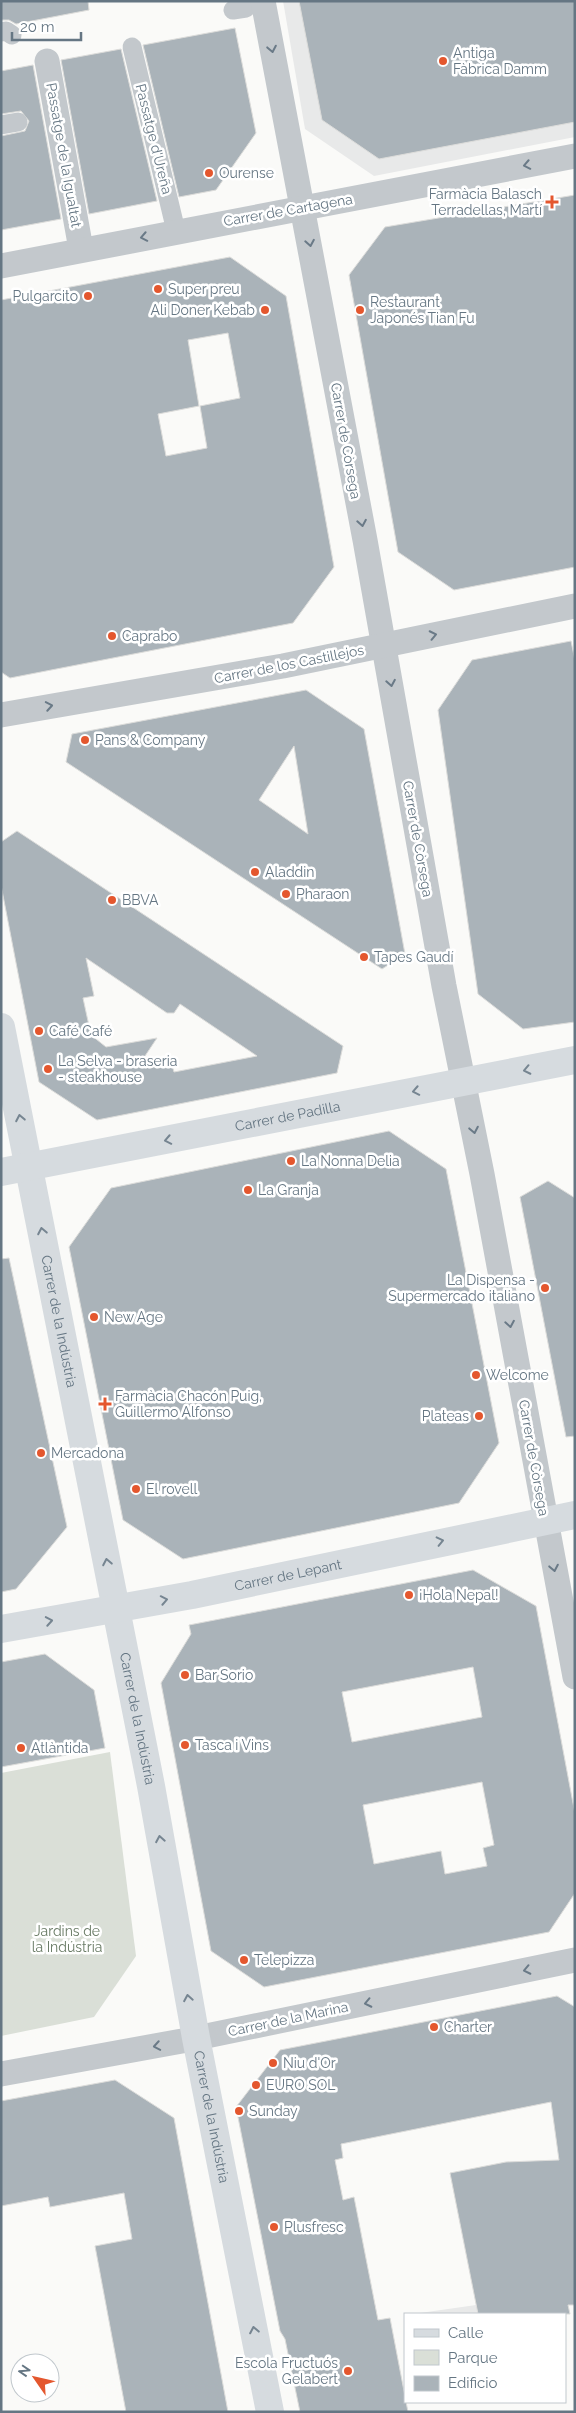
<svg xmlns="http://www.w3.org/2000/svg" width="576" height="2413" viewBox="0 0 576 2413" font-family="Raleway,sans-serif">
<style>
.built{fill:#e8e9e9}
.green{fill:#dadfd7}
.building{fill:#aab3b9;stroke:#dcdcda;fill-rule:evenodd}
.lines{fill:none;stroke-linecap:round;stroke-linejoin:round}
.pedestrian{stroke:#c3c8cc;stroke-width:19}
.minor{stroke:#c3c8cc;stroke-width:25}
.secondary{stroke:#d6dbdf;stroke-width:28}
.oneway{stroke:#6a7a87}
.oneway2{stroke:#768591}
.poi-dot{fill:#e4572e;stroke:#fff;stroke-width:2}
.labels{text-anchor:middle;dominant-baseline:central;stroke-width:5;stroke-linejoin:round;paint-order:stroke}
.poi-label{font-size:14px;fill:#657683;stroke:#fff;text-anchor:start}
.street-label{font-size:14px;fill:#657683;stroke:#fff}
.park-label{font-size:14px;fill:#687a64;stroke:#fff}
</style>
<rect width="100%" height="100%" fill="#fafaf8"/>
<g class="built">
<polygon points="283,1 575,1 575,137 374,176 305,129"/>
<polygon points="476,2305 478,2314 413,2314"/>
</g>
<polygon class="green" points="110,1752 136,1956 94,2017 1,2036 1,1773"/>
<g class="building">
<polygon points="1,1 88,1 89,10 16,24 9,20 1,20"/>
<polygon points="299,1 575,1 575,122 379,159 322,120"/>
<polygon points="235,28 256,133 216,190 179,197 143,45"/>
<polygon points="121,49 157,201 89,214 61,60"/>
<polygon points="33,65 61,219 1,230 1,136 25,131 29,121 21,111 1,114 1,71"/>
<polygon points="575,195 575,567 454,590 398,552 349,275 385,227"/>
<path d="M 230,257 L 286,296 L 334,567 L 293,623 L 10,678 L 1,672 L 1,300 ZM 228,333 L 240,398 L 200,406 L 207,448 L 166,456 L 158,414 L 199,406 L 188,340 Z"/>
<polygon points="571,641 575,661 575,1022 523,1029 478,994 438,710 472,660"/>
<path d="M 306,690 L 364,729 L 405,954 L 382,969 L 66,762 L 72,734 ZM 294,746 L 308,834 L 259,800 Z"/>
<path d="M 17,831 L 343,1046 L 337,1073 L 97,1120 L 39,1082 L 1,885 L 1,842 ZM 86,958 L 167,1013 L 174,1013 L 180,1004 L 257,1056 L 174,1072 L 170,1056 L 141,1062 L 157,1038 L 106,1047 L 91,1035 L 83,998 L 94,996 Z"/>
<polygon points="389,1131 446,1169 499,1443 459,1503 183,1559 123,1520 69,1247 111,1188"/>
<polygon points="548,1181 575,1198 575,1436 566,1437 520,1197"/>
<polygon points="9,1258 67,1527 16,1589 1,1592 1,1259"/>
<path d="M 473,1570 L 536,1606 L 575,1814 L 575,1893 L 549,1932 L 264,1987 L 211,1951 L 161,1683 L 191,1634 L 189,1625 ZM 473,1667 L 482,1717 L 352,1742 L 342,1692 ZM 482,1782 L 494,1845 L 483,1848 L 487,1866 L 445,1874 L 441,1851 L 374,1864 L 363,1805 Z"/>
<polygon points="45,1654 94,1690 105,1748 1,1767 1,1662"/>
<polygon points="557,1996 575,2007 575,2305 568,2305 570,2314 478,2314 450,2173 506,2162 559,2160 551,2102 341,2144 343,2158 335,2160 343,2200 354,2197 378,2320 390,2318 408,2412 300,2412 285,2339 280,2331 236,2107 280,2050"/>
<polygon points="115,2080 174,2118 228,2412 126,2412 95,2246 132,2239 124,2193 50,2207 48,2197 1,2206 1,2101"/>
</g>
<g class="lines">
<g class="pedestrian">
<polyline points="233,10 246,8"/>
<polyline points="1,32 6,31 12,35"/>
<polyline points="132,47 176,231"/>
<polyline points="1,125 18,122"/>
</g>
<g class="minor">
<polyline points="263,1 365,540 444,986 482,1174 575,1677"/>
<polyline points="47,61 81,249"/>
<polyline points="1,266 575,156"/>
<polyline points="1,715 283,666 575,606"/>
<polyline points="1,2074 182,2041 575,1960"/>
</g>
<g class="secondary">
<path id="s1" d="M 1,1027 L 151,1786 L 196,2038 L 270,2412"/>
<path id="s2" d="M 1,1172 L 575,1060"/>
<path id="s3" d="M 1,1629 L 192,1595 L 575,1515"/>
</g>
</g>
<defs><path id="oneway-chevron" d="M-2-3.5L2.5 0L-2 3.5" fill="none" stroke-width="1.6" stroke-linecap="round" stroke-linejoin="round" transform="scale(1.25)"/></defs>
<g class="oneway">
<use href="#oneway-chevron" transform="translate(272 49) rotate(79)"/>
<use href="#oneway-chevron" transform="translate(527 165) rotate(169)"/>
<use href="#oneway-chevron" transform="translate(144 237) rotate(169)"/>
<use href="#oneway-chevron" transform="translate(310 243) rotate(80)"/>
<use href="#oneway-chevron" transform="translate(362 523) rotate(80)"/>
<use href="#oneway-chevron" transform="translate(433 635) rotate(-12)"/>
<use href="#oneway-chevron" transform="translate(391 683) rotate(80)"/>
<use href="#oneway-chevron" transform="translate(49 706) rotate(-10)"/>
<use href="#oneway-chevron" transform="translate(474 1130) rotate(79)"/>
<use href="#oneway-chevron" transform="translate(510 1324) rotate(80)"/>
<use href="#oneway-chevron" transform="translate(554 1568) rotate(79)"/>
<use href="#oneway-chevron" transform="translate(527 1970) rotate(168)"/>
<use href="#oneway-chevron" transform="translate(368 2003) rotate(168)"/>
<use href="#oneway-chevron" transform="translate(157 2046) rotate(170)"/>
</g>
<g class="oneway2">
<use href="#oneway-chevron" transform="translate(527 1070) rotate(168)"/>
<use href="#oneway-chevron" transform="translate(416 1091) rotate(169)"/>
<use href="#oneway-chevron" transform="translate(20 1118) rotate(-101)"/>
<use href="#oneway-chevron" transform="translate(168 1140) rotate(169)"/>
<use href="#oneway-chevron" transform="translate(42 1231) rotate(-101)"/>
<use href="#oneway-chevron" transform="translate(440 1541) rotate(-13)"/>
<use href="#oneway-chevron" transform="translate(107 1562) rotate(-101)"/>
<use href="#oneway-chevron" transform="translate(164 1600) rotate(-11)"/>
<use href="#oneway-chevron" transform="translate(49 1621) rotate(-10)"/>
<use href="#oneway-chevron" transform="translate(160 1839) rotate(-100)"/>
<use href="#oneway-chevron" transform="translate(188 1998) rotate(-100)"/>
<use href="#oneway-chevron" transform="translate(254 2330) rotate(-101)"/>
</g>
<g class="poi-dot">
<circle cx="443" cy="61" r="5"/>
<circle cx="209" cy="173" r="5"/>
<path d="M549.5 194.5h5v5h5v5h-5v5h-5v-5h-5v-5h5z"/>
<circle cx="158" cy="289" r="5"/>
<circle cx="88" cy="296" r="5"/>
<circle cx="265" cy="310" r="5"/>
<circle cx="360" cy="310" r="5"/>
<circle cx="112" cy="636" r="5"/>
<circle cx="85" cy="740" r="5"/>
<circle cx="255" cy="872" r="5"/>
<circle cx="286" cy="894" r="5"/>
<circle cx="112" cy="900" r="5"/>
<circle cx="364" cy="957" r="5"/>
<circle cx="39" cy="1031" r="5"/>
<circle cx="48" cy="1069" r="5"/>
<circle cx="291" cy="1161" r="5"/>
<circle cx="248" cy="1190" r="5"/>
<circle cx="545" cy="1288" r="5"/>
<circle cx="94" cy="1317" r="5"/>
<circle cx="476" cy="1375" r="5"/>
<path d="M102.5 1396.5h5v5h5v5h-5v5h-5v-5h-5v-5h5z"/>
<circle cx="479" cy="1416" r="5"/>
<circle cx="41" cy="1453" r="5"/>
<circle cx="136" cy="1489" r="5"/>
<circle cx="409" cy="1595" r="5"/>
<circle cx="185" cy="1675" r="5"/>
<circle cx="185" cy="1745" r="5"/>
<circle cx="21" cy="1748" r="5"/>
<circle cx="244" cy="1960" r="5"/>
<circle cx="434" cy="2027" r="5"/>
<circle cx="273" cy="2063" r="5"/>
<circle cx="256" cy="2085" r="5"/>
<circle cx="239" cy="2111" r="5"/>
<circle cx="274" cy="2227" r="5"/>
<circle cx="348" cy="2371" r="5"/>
</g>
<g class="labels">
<g class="poi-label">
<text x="453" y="53">Antiga<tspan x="453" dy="16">Fàbrica Damm</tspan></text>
<text x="219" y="173">Ourense</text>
<text x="542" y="194" text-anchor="end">Farmàcia Balasch<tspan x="542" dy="16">Terradellas, Martí</tspan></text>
<text x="168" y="289">Super preu</text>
<text x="78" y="296" text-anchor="end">Pulgarcito</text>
<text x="370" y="302">Restaurant<tspan x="370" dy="16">Japonés Tian Fu</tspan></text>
<text x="255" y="310" text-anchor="end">Ali Doner Kebab</text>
<text x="122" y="636">Caprabo</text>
<text x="95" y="740">Pans &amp; Company</text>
<text x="265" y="872">Aladdin</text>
<text x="296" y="894">Pharaon</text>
<text x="122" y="900">BBVA</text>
<text x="374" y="957">Tapes Gaudí</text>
<text x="49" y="1031">Café Café</text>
<text x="58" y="1061">La Selva - braseria<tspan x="58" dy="16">- steakhouse</tspan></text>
<text x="301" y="1161">La Nonna Delia</text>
<text x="258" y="1190">La Granja</text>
<text x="535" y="1280" text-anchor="end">La Dispensa -<tspan x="535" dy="16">Supermercado italiano</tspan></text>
<text x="104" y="1317">New Age</text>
<text x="486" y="1375">Welcome</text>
<text x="115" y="1396">Farmàcia Chacón Puig,<tspan x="115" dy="16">Guillermo Alfonso</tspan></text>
<text x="469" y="1416" text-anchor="end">Plateas</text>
<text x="51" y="1453">Mercadona</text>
<text x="146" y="1489">El rovell</text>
<text x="419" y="1595">¡Hola Nepal!</text>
<text x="195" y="1675">Bar Sorio</text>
<text x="195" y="1745">Tasca i Vins</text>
<text x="31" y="1748">Atlàntida</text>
<text x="254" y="1960">Telepizza</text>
<text x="444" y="2027">Charter</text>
<text x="283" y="2063">Niu d'Or</text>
<text x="266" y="2085">EURO SOL</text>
<text x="249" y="2111">Sunday</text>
<text x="284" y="2227">Plusfresc</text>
<text x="338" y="2363" text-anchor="end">Escola Fructuós<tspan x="338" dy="16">Gelabert</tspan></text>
</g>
<g class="street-label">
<text transform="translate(154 139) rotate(76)">Passatge d'Ureña</text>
<text transform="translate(64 155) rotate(80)">Passatge de la Igualtat</text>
<text transform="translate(288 210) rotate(-10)">Carrer de Cartagena</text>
<text transform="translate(346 441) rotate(80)">Carrer de Còrsega</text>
<text transform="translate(289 664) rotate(-11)">Carrer de los Castillejos</text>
<text transform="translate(418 839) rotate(80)">Carrer de Còrsega</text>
<text stroke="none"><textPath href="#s2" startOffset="292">Carrer de Padilla</textPath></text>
<text stroke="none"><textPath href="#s1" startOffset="300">Carrer de la Indústria</textPath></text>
<text transform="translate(534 1458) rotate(80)">Carrer de Còrsega</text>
<text stroke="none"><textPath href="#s3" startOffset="292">Carrer de Lepant</textPath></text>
<text stroke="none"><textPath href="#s1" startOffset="705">Carrer de la Indústria</textPath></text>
<text transform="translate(288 2019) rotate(-12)">Carrer de la Marina</text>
<text stroke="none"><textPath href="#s1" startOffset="1110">Carrer de la Indústria</textPath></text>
</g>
<g class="park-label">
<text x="67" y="1931">Jardins de<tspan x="67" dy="16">la Indústria</tspan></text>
</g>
</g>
<rect width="576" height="2413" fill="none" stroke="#657683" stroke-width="5"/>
<rect x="404" y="2313" width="162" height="90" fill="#ffffff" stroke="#c1c8cd"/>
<rect x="414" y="2329" width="25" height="8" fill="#d6dbdf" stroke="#c1c8cd"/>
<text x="448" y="2338" font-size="15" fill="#657683">Calle</text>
<rect x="414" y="2350" width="25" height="15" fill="#dadfd7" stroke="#c1c8cd"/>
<text x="448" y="2363" font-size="15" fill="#657683">Parque</text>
<rect x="414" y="2376" width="25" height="15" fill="#aab3b9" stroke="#c1c8cd"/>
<text x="448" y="2388" font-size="15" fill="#657683">Edificio</text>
<g transform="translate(35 2378) rotate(304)"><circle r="24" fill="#ffffff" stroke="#c1c8cd"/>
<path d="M0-4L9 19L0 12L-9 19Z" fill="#e4572e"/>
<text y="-8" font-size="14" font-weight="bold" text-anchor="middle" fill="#657683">N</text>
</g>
<path d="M12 32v8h69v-8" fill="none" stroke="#657683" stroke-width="2.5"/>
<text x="20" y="32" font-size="15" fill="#657683" stroke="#ffffff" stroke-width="4" paint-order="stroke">20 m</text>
</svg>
